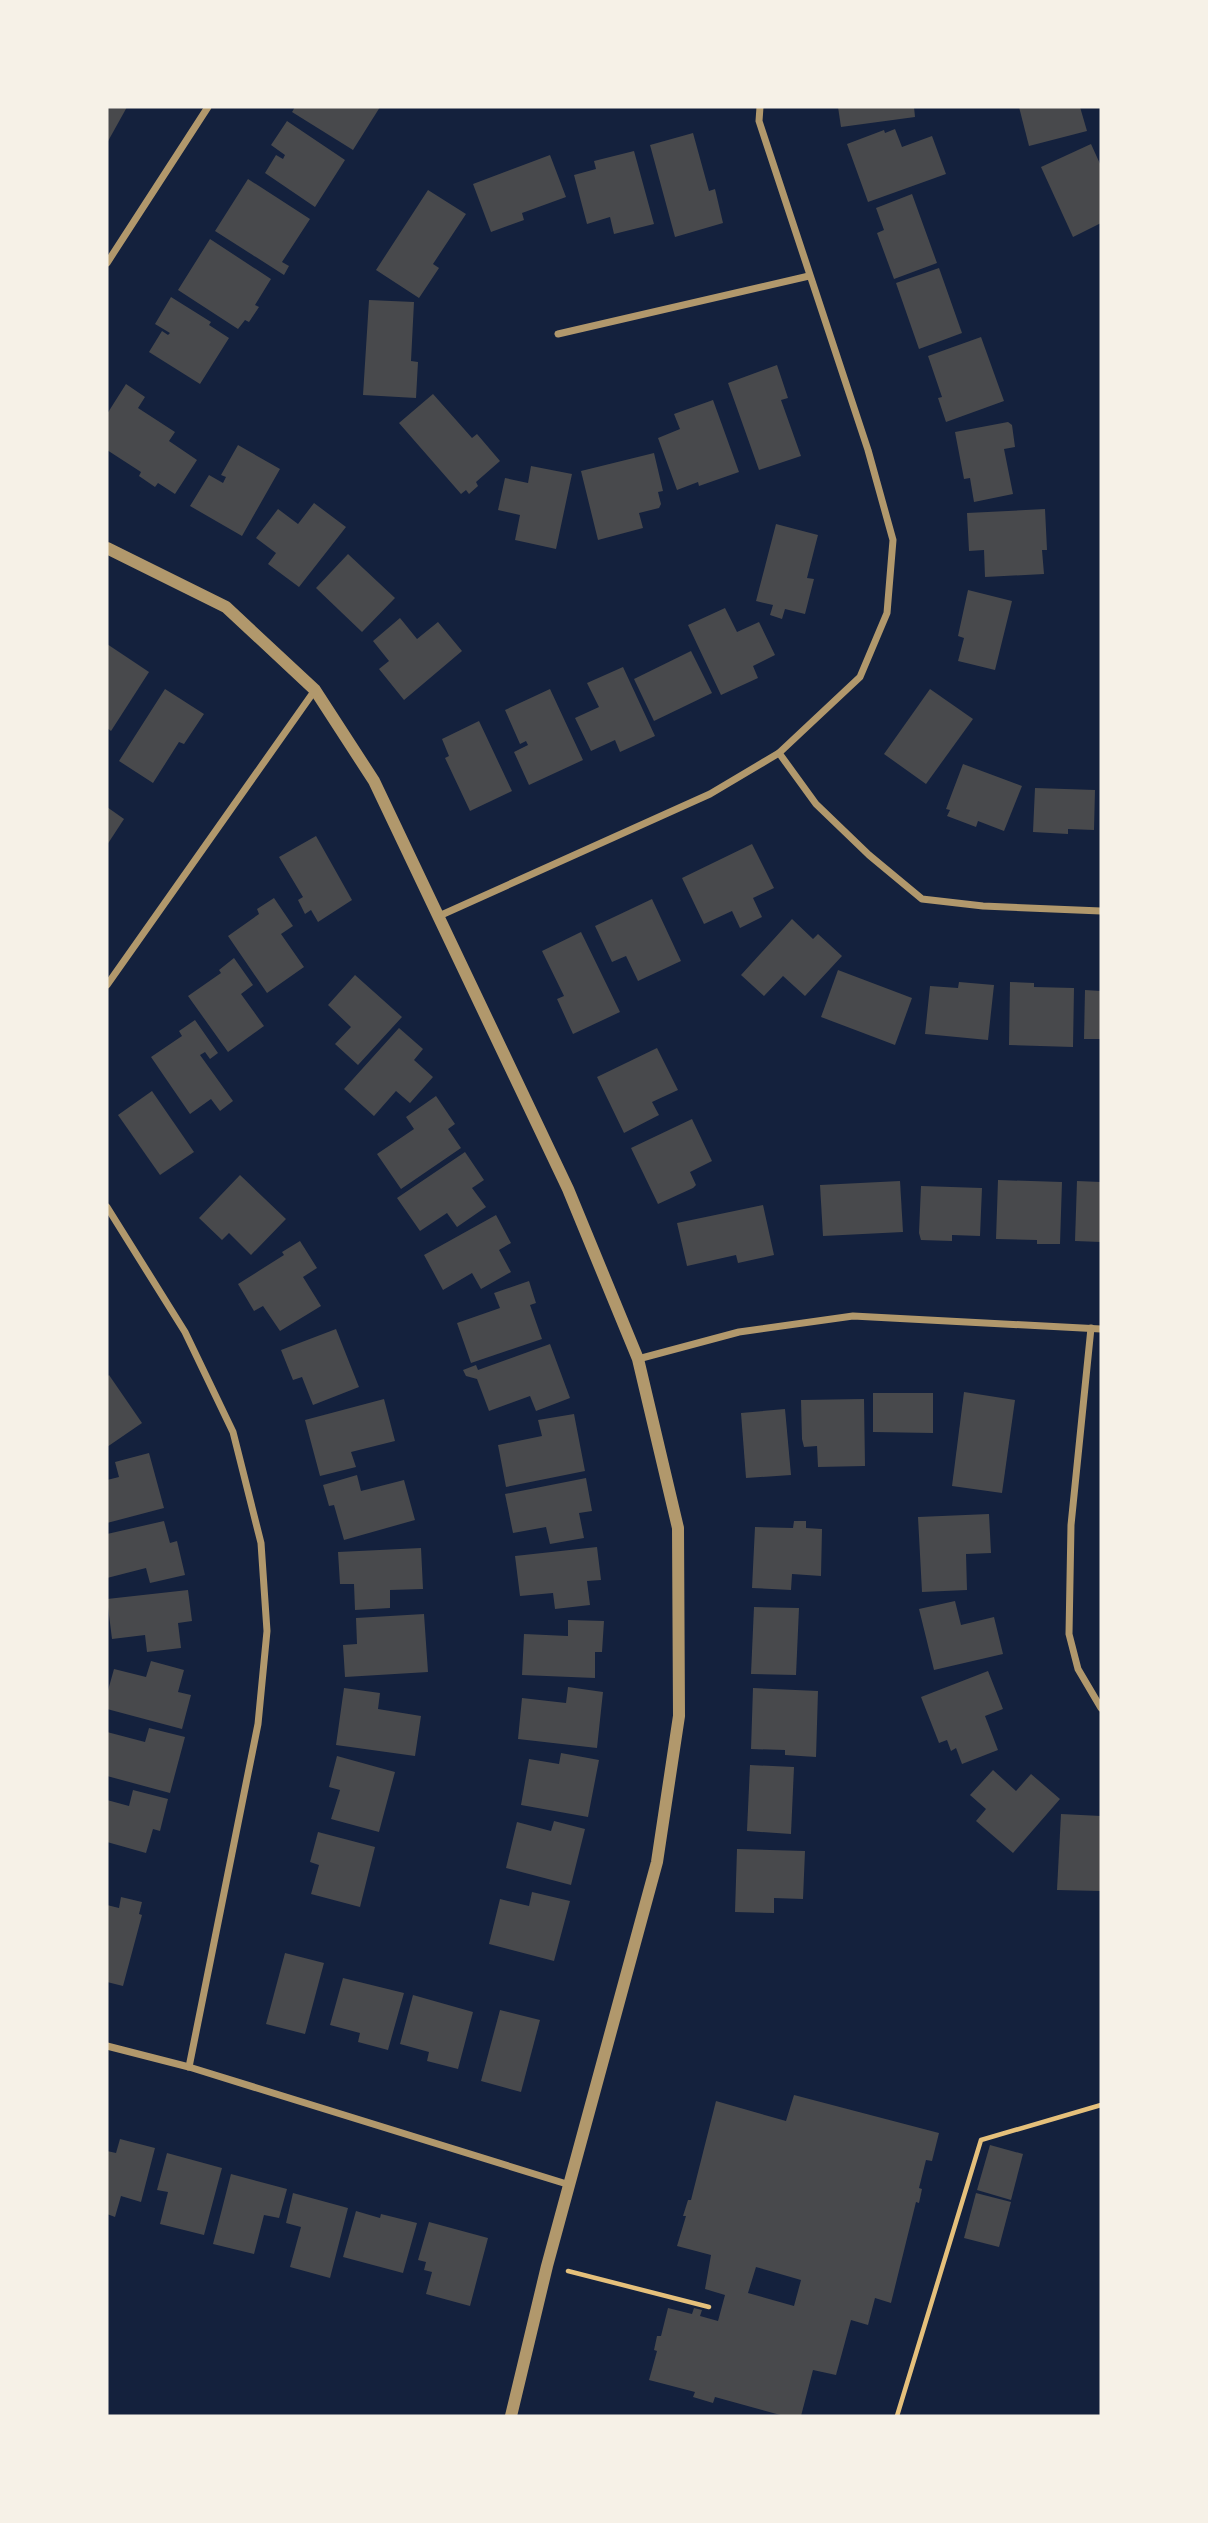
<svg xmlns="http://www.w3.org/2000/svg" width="1208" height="2523" viewBox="0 0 1208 2523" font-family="Ubuntu,sans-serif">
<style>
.building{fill:#48494c;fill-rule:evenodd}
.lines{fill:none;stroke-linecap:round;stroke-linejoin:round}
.path{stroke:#e5c07b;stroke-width:4.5}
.minor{stroke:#b1986c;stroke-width:7}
.tertiary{stroke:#b1986c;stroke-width:12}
</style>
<rect width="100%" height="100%" fill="#14213d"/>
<g class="building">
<polygon points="107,107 127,107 107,143"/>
<polygon points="295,107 380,107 353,150 292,112"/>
<polygon points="838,107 914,107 915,117 841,127"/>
<polygon points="1019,107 1080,107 1087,131 1029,146"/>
<polygon points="287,121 345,160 315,207 265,173 276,155 283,159 285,155 271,145"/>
<polygon points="895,129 902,147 932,136 946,174 868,202 847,144 884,130 885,133"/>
<polygon points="693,133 709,191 715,189 723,223 675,237 650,145"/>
<polygon points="1091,144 1101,166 1101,223 1073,237 1041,167"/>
<polygon points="634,151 654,224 614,234 610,217 587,224 574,175 596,169 594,161"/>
<polygon points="550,155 566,197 522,213 524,220 491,232 473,184"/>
<polygon points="248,179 310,219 282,262 289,266 284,275 215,231"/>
<polygon points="428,190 466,214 433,264 439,268 419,298 376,270"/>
<polygon points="912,194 937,263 894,279 877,233 884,230 876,208"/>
<polygon points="210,239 271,279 255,305 259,307 249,322 245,320 238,329 178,290"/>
<polygon points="939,268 962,333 919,349 896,283"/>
<polygon points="171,297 211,322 209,325 229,338 200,384 149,352 162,331 168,335 170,333 155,324"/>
<polygon points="369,300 414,302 411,361 418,362 416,398 363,395"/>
<polygon points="981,337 1004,401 946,422 938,398 942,397 928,356"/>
<polygon points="777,365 788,398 781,400 801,456 759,470 728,383"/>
<polygon points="126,384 145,397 138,408 175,432 169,441 197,460 175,494 158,483 155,487 139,476 141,472 107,450 107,414"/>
<polygon points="433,394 472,438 477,434 500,461 476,482 478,486 469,494 466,490 461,494 399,423"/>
<polygon points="713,400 739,472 699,486 698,482 677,490 658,438 680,429 674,414"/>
<polygon points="1008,422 1012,425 1015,447 1004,449 1013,494 974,502 970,478 964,479 955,432"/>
<polygon points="238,445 280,469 242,536 190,506 209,475 223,483 226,477 221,475"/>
<polygon points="654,453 663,491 658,492 661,504 659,508 639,513 643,528 598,540 581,471"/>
<polygon points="531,466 572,474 556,549 515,540 520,515 498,510 505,478 528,483"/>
<polygon points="314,503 346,527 299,587 268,564 276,553 256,538 278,509 298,524"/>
<polygon points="1045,509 1047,550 1042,550 1044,574 985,577 984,550 969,551 967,513"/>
<polygon points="776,524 818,535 807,578 814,579 805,614 785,609 782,619 770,615 773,605 756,601"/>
<polygon points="348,554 395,598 362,632 316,588"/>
<polygon points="968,590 1012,601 995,670 958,661 964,638 958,636"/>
<polygon points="725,608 737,632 759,622 775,655 753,666 758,678 721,695 688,625"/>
<polygon points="400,618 417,639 438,622 462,651 404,700 379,669 389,661 373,641"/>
<polygon points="107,644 149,672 111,731 107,728"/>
<polygon points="691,651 712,693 654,721 634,679"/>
<polygon points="623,667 655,736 620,752 615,740 591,751 575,718 599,707 587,683"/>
<polygon points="165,689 204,714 184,744 179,742 153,783 119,761"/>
<polygon points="550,689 583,760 529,785 514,752 528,745 526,741 520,744 505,710"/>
<polygon points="930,689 973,719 926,784 884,754"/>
<polygon points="479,721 512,791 470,811 445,758 449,756 442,739"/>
<polygon points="963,764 1022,786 1004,831 978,821 976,827 947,816 950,810 946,809"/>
<polygon points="1035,788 1095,790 1094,830 1068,829 1068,834 1033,832"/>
<polygon points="107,807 124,819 107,845"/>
<polygon points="316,836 352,900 318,922 311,910 305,914 298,900 303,897 279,857"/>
<polygon points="752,844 774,888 753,898 762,917 740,928 732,911 704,924 682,878"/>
<polygon points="274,898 293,926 281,934 304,967 267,993 228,936 259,914 257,909"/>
<polygon points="652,899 681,961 638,981 626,956 612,962 595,926"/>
<polygon points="792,919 813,939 818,934 842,956 805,996 783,976 764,996 741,975"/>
<polygon points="581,932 620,1012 573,1034 557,999 564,996 542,951"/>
<polygon points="234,958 253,985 241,994 264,1026 228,1052 188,996 221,973 219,970"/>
<polygon points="838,970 912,998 895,1045 821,1017"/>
<polygon points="355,975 402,1017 358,1065 335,1044 351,1027 328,1005"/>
<polygon points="959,982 994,985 988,1040 925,1034 930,986 958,988"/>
<polygon points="1010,982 1034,983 1034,987 1074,988 1073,1047 1009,1045"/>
<polygon points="1085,990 1101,991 1101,1039 1084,1039"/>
<polygon points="195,1020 218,1053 210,1059 205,1052 200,1055 233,1101 220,1111 211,1099 190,1114 151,1057 182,1036 179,1031"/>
<polygon points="399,1028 423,1049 414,1060 433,1077 410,1103 396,1091 374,1116 344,1089"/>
<polygon points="657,1048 678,1090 652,1102 659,1115 624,1133 597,1077"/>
<polygon points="152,1091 194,1152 160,1175 118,1115"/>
<polygon points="436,1096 455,1124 448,1129 461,1148 401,1189 377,1154 414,1129 406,1117"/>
<polygon points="692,1119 712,1161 690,1172 696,1185 693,1188 658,1204 631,1148"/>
<polygon points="465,1152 484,1180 472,1188 486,1207 457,1227 447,1213 420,1231 397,1198"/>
<polygon points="240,1175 286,1219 251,1255 229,1233 222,1240 199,1218"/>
<polygon points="998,1180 1062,1182 1060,1244 1037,1244 1037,1240 996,1239"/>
<polygon points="900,1181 903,1232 823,1236 820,1185"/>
<polygon points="1077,1181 1101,1182 1101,1242 1075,1241"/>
<polygon points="921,1186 982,1188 980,1236 952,1235 952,1241 921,1240 919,1233"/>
<polygon points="763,1205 774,1255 738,1263 736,1255 687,1266 677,1223"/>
<polygon points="496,1215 511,1243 499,1250 511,1272 481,1289 472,1273 443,1290 424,1255"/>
<polygon points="300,1241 317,1268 303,1277 321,1306 280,1331 263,1306 254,1311 238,1284 284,1255 282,1252"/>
<polygon points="529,1281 536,1303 530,1305 542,1339 471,1363 457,1323 500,1308 494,1293"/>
<polygon points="336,1329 359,1387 313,1405 302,1377 293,1380 281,1350"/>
<polygon points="550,1344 570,1398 536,1411 530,1396 489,1411 477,1379 466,1376 463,1370 476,1365 478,1370"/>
<polygon points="109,1375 142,1423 107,1447 107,1377"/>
<polygon points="964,1392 1015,1400 1002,1493 952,1486"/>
<polygon points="873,1393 933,1393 933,1433 873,1432"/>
<polygon points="384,1399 395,1441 351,1452 356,1467 320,1476 305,1420"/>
<polygon points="864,1399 865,1466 818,1467 817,1446 804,1447 802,1439 801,1400"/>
<polygon points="785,1409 791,1475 746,1478 741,1413"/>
<polygon points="574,1414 585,1471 506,1487 498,1445 542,1436 538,1420"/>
<polygon points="149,1453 164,1508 107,1523 107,1480 119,1477 115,1462"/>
<polygon points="357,1475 361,1491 404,1480 415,1520 344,1540 334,1505 329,1506 323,1485"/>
<polygon points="586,1478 592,1511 579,1513 584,1538 550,1544 546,1527 513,1533 505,1494"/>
<polygon points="989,1514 991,1553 966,1554 967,1590 922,1592 918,1517"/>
<polygon points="164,1521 170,1543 177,1541 185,1575 150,1583 146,1568 107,1578 107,1534"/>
<polygon points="794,1521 806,1521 806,1528 822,1529 821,1576 792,1574 791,1590 752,1588 755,1527 793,1528"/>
<polygon points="597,1547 601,1580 587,1581 590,1605 555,1609 553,1593 520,1596 515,1556"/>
<polygon points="421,1548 423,1589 390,1590 390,1608 355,1610 354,1584 340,1584 338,1552"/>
<polygon points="188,1590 192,1621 178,1623 181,1648 147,1652 145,1635 112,1639 107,1599"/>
<polygon points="955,1601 961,1625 994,1617 1003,1654 934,1670 919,1609"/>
<polygon points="754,1607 799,1608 796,1675 751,1674"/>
<polygon points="424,1614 428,1672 345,1677 343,1645 357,1644 356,1618"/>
<polygon points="568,1620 604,1621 602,1652 595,1652 595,1678 522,1675 524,1634 568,1636"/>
<polygon points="151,1661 184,1670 178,1692 191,1695 182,1729 107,1709 107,1694 114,1669 146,1677"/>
<polygon points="988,1671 1003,1709 985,1716 998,1750 962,1764 956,1748 951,1751 947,1740 939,1743 921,1697"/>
<polygon points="568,1687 603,1692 597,1748 518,1739 522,1698 566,1703"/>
<polygon points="344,1688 380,1693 378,1709 421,1716 415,1756 336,1745"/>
<polygon points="753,1688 818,1691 816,1757 785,1755 785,1750 751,1749"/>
<polygon points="149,1728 185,1737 170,1793 107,1776 107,1732 145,1742"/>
<polygon points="561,1753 599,1760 588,1817 521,1805 529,1759 559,1764"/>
<polygon points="337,1756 395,1772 379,1832 331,1819 340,1790 329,1787"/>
<polygon points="750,1765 794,1767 791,1834 747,1831"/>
<polygon points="993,1770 1016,1791 1031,1774 1060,1799 1013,1853 976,1821 986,1809 970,1795"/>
<polygon points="133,1790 168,1799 160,1831 153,1829 146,1853 107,1842 107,1800 129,1806"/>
<polygon points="1061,1814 1101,1816 1100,1891 1057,1890"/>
<polygon points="554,1821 585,1829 571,1885 506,1868 517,1822 551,1831"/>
<polygon points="318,1832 375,1847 360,1907 311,1894 319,1865 310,1862"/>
<polygon points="737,1849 805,1851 803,1899 774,1898 774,1913 735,1912"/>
<polygon points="532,1892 570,1901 554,1961 489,1944 500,1899 529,1906"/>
<polygon points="121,1897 142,1902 139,1914 142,1915 123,1986 107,1982 107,1905 119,1908"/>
<polygon points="285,1953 324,1963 305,2034 266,2024"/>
<polygon points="343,1978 404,1993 388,2050 358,2042 360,2033 330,2025"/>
<polygon points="413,1995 473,2012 458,2069 427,2061 429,2052 400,2044"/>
<polygon points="500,2010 540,2020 521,2092 481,2081"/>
<path d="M 794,2095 L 939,2133 L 932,2161 L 926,2160 L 919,2188 L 922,2189 L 919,2203 L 916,2202 L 891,2303 L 875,2298 L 868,2325 L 851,2320 L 836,2375 L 813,2370 L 801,2416 L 784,2416 L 715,2397 L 713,2403 L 693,2397 L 695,2392 L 649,2380 L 657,2351 L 654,2350 L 657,2336 L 661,2336 L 668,2308 L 692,2314 L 694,2308 L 702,2310 L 700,2316 L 718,2321 L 725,2295 L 705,2289 L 711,2255 L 677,2246 L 686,2216 L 683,2216 L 688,2200 L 691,2200 L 716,2101 L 786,2121 ZM 756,2267 L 801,2280 L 794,2306 L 748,2293 Z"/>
<polygon points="120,2139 155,2148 141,2202 121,2196 115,2217 107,2214 107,2151 116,2153"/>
<polygon points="990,2145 1023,2154 1011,2200 977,2190"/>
<polygon points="167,2153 222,2168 204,2235 160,2224 168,2192 157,2190"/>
<polygon points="231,2174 287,2189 279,2218 264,2215 254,2254 213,2244"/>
<polygon points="293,2193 348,2208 330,2278 290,2267 301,2227 286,2223"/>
<polygon points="976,2193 1011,2202 999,2247 964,2238"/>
<polygon points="356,2211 380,2218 381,2214 417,2223 403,2273 343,2257"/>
<polygon points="429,2222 488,2238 470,2306 426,2294 432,2272 424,2270 426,2262 418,2260"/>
</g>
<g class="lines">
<g class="path">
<polyline points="568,2271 709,2307"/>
<polyline points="897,2416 981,2140 1101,2105"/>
</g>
<g class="minor">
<polyline points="107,263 208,107"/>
<polyline points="558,334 809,276"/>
<polyline points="779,753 816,804 869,855 922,899 983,906 1101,911"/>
<polyline points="439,916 710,794 779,753 860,677 887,613 893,540 868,450 759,121 760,107"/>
<polyline points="107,985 315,690"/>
<polyline points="107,1207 185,1332 233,1432 261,1543 267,1631 258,1724 189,2067"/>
<polyline points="1091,1328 1071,1525 1069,1634 1078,1669 1101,1708"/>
<polyline points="638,1359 739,1332 853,1316 1101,1329"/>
<polyline points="107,2046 189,2067 570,2185"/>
</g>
<polyline class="tertiary" points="107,548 226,607 315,690 374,781 568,1189 638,1359 678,1528 679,1716 657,1862 547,2266 511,2416"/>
</g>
<rect width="1208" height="2523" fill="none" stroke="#f6f1e7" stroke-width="217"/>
</svg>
